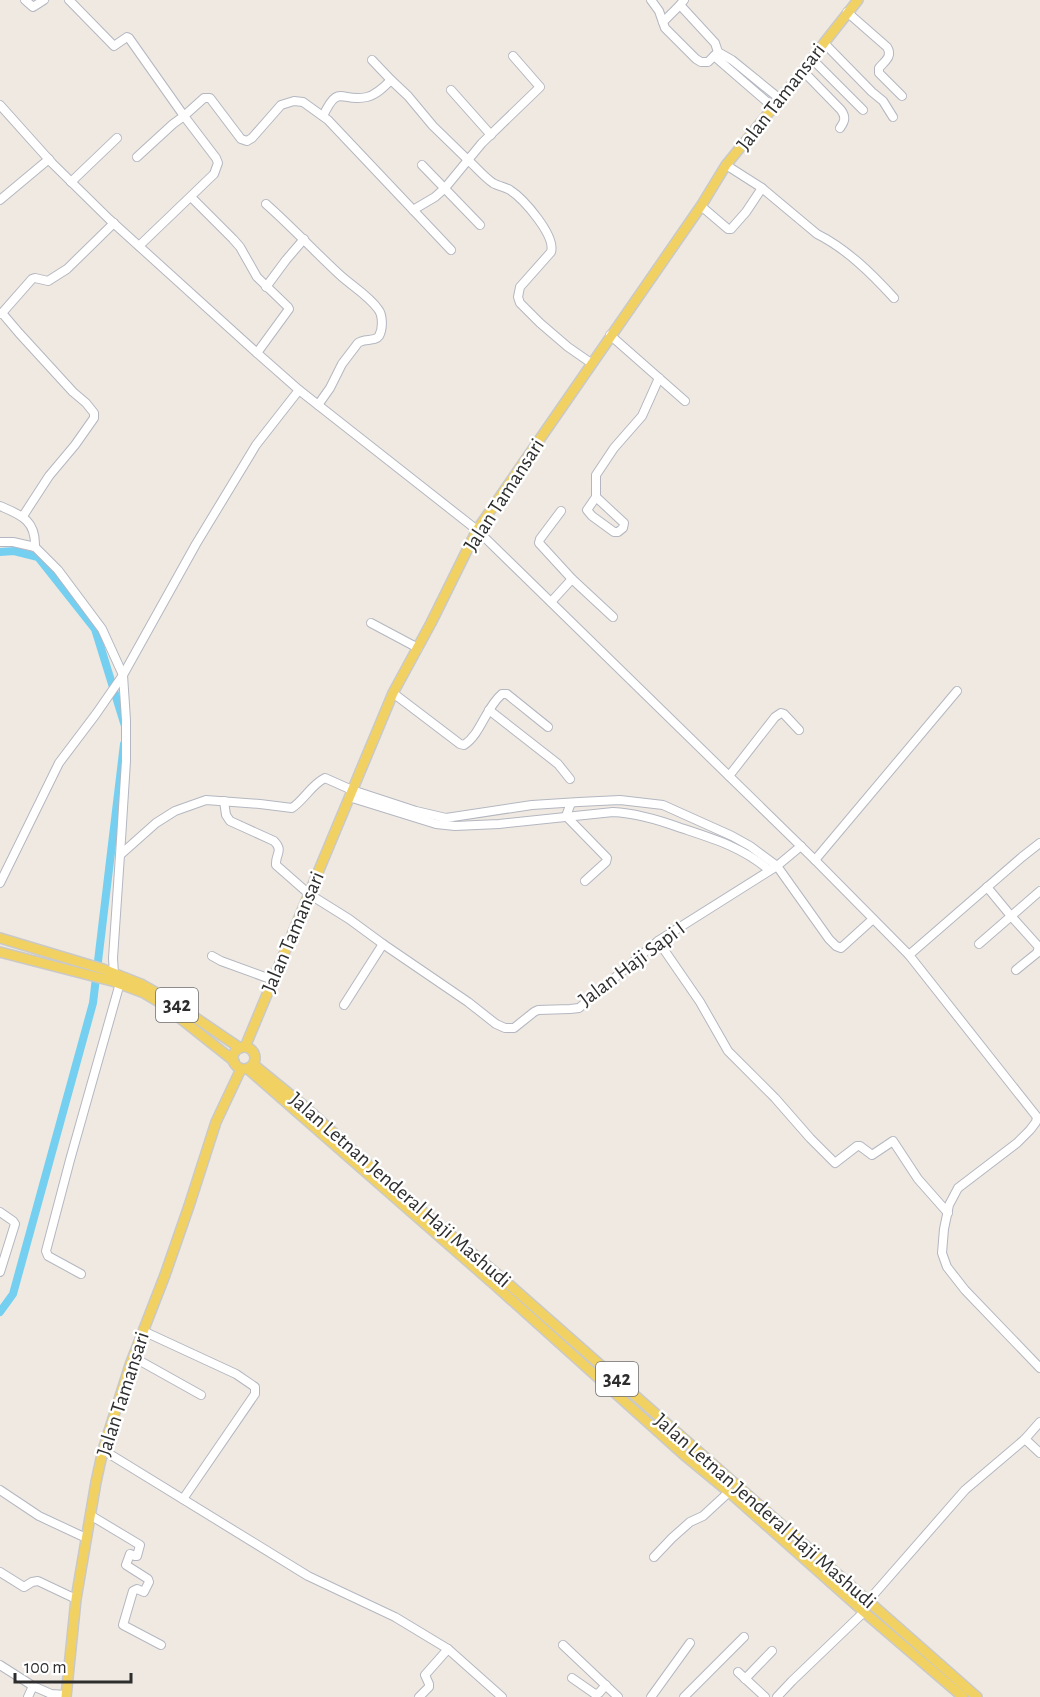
<svg xmlns="http://www.w3.org/2000/svg" width="1040" height="1697" viewBox="0 0 1040 1697" font-family="'Alegreya Sans',sans-serif">
<style>
.lines{fill:none;stroke-linecap:round;stroke-linejoin:round}
.canal{stroke:#75cff0;stroke-width:8}
.minor-casing{stroke:#b4b7c1;stroke-width:10}
.major-casing{stroke:#c9c9c9;stroke-width:12}
.minor{stroke:#fff;stroke-width:8}
.major{stroke:#f2d163;stroke-width:9}
.labels{text-anchor:middle;dominant-baseline:central;stroke-width:5;stroke-linejoin:round;paint-order:stroke}
.shield{fill:#fff;stroke:#6d6d6d;stroke-width:1.5}
.shield-label{font-size:20px;font-weight:bold;fill:#2e2e2e}
.street-label{font-size:21px;fill:#2e2e2e;stroke:#fff}
</style>
<rect width="100%" height="100%" fill="#efe9e1"/>
<g class="lines">
<g class="canal">
<polyline points="0,552 14,551 38,557 95,629 125,726"/>
<polyline points="0,1312 13,1294 93,1003 124,744"/>
</g>
<g class="minor-casing">
<g id="minor">
<polyline points="25,0 33,7 44,0"/>
<polyline points="69,0 114,46 127,37 129,38 184,116 204,98 210,98 241,139 247,141 252,138 281,105 294,101 303,102 328,120 451,250"/>
<polyline points="651,0 659,11 665,28 696,59 701,62 708,62 718,52"/>
<polyline points="684,0 680,5 715,43 718,52 732,60 780,99"/>
<path d="M 847,12 L 887,47 C 893,56 885,61 879,68 L 879,73 L 902,96"/>
<polyline points="663,22 680,5"/>
<polyline points="824,43 872,92 883,101 893,117"/>
<polyline points="714,56 773,107"/>
<polyline points="812,59 863,110"/>
<polyline points="372,60 391,80"/>
<path d="M 803,71 L 841,110 C 846,117 845,121 840,128"/>
<polyline points="451,90 491,135"/>
<polyline points="0,105 52,163 109,219 257,353 299,390 477,530 815,860 909,955 1037,1117 1036,1122 1030,1130 1017,1143 958,1188 949,1205 944,1229 942,1253 947,1267 965,1290 1040,1368"/>
<path d="M 323,116 C 339,82 341,103 367,97 C 376,95 384,87 391,80 L 408,96 L 433,126 L 468,160 L 482,143 L 540,87 L 513,56"/>
<polyline points="137,157 173,124 184,116 216,158 218,163 214,174 139,246"/>
<polyline points="422,165 480,225"/>
<path d="M 726,165 L 762,188 L 817,234 C 847,249 872,274 894,298"/>
<polyline points="71,182 117,138"/>
<polyline points="191,197 233,239 240,247 257,277 288,307 289,309 257,353"/>
<polyline points="0,200 49,159"/>
<path d="M 266,204 C 292,227 315,252 340,275 C 352,286 369,296 378,309 C 383,315 383,329 379,336 C 375,342 364,338 358,343 L 342,364 L 330,388 L 318,405"/>
<polyline points="701,206 728,229 731,229 746,212 762,188"/>
<path d="M 413,210 L 435,197 L 445,188 L 468,160 C 476,167 484,177 493,183 C 498,186 505,187 510,190 C 524,199 556,236 551,252 L 520,287 L 518,297 L 520,303 L 540,323 L 568,347 L 591,363"/>
<polyline points="266,287 286,260 304,239"/>
<polyline points="2,313 32,279 35,278 48,281 67,269 114,223"/>
<polyline points="0,314 2,313 19,333 73,392 86,403 94,413 94,418 75,445 49,476 23,516"/>
<polyline points="610,335 685,401"/>
<polyline points="596,497 587,510 592,516 614,532 618,532 623,528 624,523 596,497 596,475 614,448 642,416 659,378"/>
<path d="M 0,506 C 21,515 36,520 35,547"/>
<polyline points="561,511 540,539 539,543 572,579 613,617"/>
<polyline points="0,542 13,542 35,547 58,570 102,629 123,675 126,720 126,761 120,855"/>
<polyline points="551,602 572,579"/>
<polyline points="371,623 418,648"/>
<path d="M 393,693 L 460,744 L 464,745 C 481,734 486,707 502,694 L 507,694 L 548,727"/>
<polyline points="489,710 558,764 570,779"/>
<polyline points="729,776 775,717 781,713 784,714 799,730"/>
<path d="M 349,797 L 436,824 L 455,826 L 499,824 L 613,812 C 637,813 659,820 681,828 C 714,839 742,847 769,870"/>
<path d="M 224,801 L 226,815 L 230,821 L 274,841 C 284,851 275,854 276,865 L 309,894 L 349,919 L 383,944 L 468,1002 L 496,1024 L 505,1028 L 514,1028 L 534,1012 L 538,1010 L 570,1009 L 579,1008 L 658,941 L 777,866 L 801,846"/>
<polyline points="571,803 566,816 607,858 606,862 585,881"/>
<polyline points="815,860 957,691"/>
<polyline points="0,883 59,763 96,714 123,675 196,544 256,445 299,390"/>
<polyline points="987,887 1011,916 1039,947 1037,953 1016,970"/>
<polyline points="658,941 700,1002 728,1051 775,1098 810,1138 835,1163 857,1146 860,1146 872,1155 893,1141 918,1179 948,1213"/>
<polyline points="979,944 1040,891"/>
<polyline points="909,955 1022,857 1040,843"/>
<polyline points="212,956 221,961 273,980"/>
<path d="M 114,974 L 113,958 L 120,855 L 156,823 L 175,811 L 206,800 L 260,804 L 292,808 C 305,799 311,785 325,778 L 352,790 L 416,811 L 446,818 L 532,805 L 579,802 L 620,800 L 663,805 L 732,836 L 750,846 L 777,866 L 829,939 L 836,946 L 841,948 L 873,919"/>
<polyline points="344,1005 383,944"/>
<polyline points="0,1212 13,1221 15,1224 0,1272"/>
<polyline points="81,1274 48,1256 46,1251 70,1160 120,983"/>
<polyline points="143,1331 236,1374 255,1387 255,1394 183,1499"/>
<polyline points="133,1357 201,1395"/>
<polyline points="1025,1439 1040,1453"/>
<polyline points="103,1450 308,1576 395,1617 448,1649 502,1697"/>
<polyline points="0,1490 39,1516 86,1538"/>
<polyline points="90,1515 140,1545 137,1556 135,1556 130,1554 126,1565 148,1579 149,1582 144,1592 137,1589 133,1591 123,1625 161,1645"/>
<polyline points="654,1557 672,1538 690,1522 703,1516 729,1492"/>
<polyline points="0,1572 24,1587 32,1582 38,1581 76,1599"/>
<polyline points="868,1601 965,1490 1025,1439 1040,1422"/>
<polyline points="563,1645 618,1697"/>
<polyline points="0,1665 33,1686 51,1694 66,1695"/>
<polyline points="738,1672 765,1697"/>
<polyline points="572,1678 595,1694 599,1693 606,1685"/>
<polyline points="745,1679 772,1651"/>
<polyline points="28,1697 33,1686"/>
<polyline points="419,1697 429,1687 429,1684 425,1675 448,1649"/>
<polyline points="651,1697 690,1643"/>
<polyline points="684,1697 744,1637"/>
<polyline points="777,1697 792,1681 864,1612"/>
</g>
</g>
<g class="major-casing">
<g id="major">
<polyline points="0,938 103,969 141,984 171,1001 240,1048"/>
<polyline points="0,952 112,981 144,993 161,1003 234,1061"/>
<circle cx="244" cy="1058" r="11"/>
<polyline points="245,1047 393,693 431,623 477,530 701,206 726,165 803,71 824,43 858,0"/>
<polyline points="254,1065 303,1105 382,1177 503,1279 977,1697"/>
<polyline points="248,1069 496,1286 683,1454 729,1492 864,1612 963,1697"/>
<polyline points="66,1697 76,1599 96,1482 103,1450 130,1365 165,1275 189,1206 216,1122 241,1069"/>
</g>
</g>
<use href="#minor" class="minor"/>
<use href="#major" class="major"/>
</g>
<g class="labels">
<g class="shield">
<rect x="156" y="988" width="42" height="34" rx="4.5"/>
<rect x="596" y="1362" width="42" height="34" rx="4.5"/>
</g>
<g class="shield-label">
<text x="177" y="1005">342</text>
<text x="617" y="1379">342</text>
</g>
<g class="street-label">
<text transform="translate(781 97) rotate(-52)">Jalan Tamansari</text>
<text transform="translate(504 495) rotate(-57)">Jalan Tamansari</text>
<text transform="translate(293 932) rotate(-67)">Jalan Tamansari</text>
<text transform="translate(632 964) rotate(-37)">Jalan Haji Sapi I</text>
<text transform="translate(400 1190) rotate(41)">Jalan Letnan Jenderal Haji Mashudi</text>
<text transform="translate(123 1394) rotate(-72)">Jalan Tamansari</text>
<text transform="translate(765 1511) rotate(41)">Jalan Letnan Jenderal Haji Mashudi</text>
</g>
</g>
<path d="M15 1673v9h116v-9" fill="none" stroke="#2e2e2e" stroke-width="3"/>
<text x="24" y="1673" font-size="18" fill="#2e2e2e" stroke="#ffffff" stroke-width="4.5" paint-order="stroke">100 m</text>
</svg>
